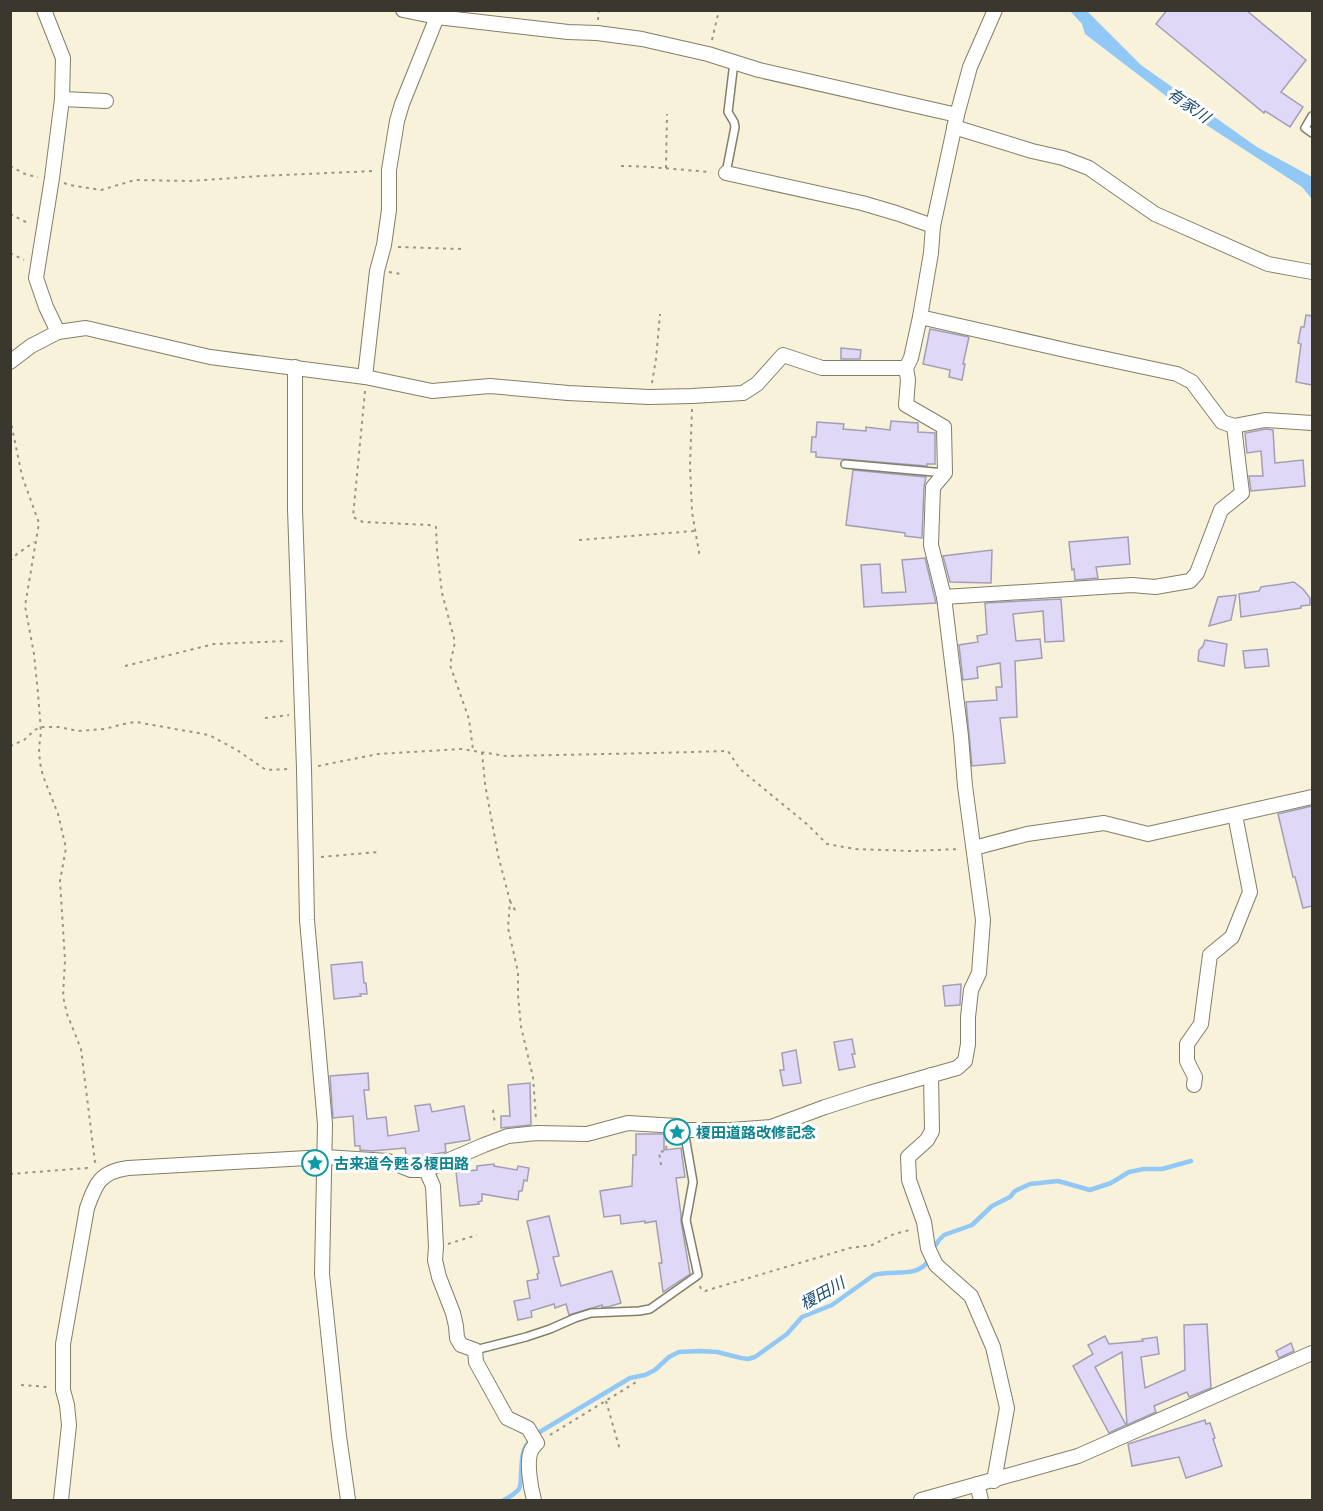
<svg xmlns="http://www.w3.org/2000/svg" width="1323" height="1511" viewBox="0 0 1323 1511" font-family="'Asap Condensed','Noto Sans JP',sans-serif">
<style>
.water{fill:#92c8f5}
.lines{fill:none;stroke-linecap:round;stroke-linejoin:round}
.stream{stroke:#92c8f5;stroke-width:4.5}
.building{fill:#dfd8f6;stroke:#a39eb5;stroke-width:1.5}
.service-casing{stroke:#837e67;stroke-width:10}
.minor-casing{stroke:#837e67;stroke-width:16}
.path{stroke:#999584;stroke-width:2;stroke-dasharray:3 4.5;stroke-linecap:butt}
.service{stroke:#fff;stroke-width:7}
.minor{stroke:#fff;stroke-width:14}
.labels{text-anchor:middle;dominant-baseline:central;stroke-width:6;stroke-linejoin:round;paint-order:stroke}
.culture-label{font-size:15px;font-weight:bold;fill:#0d838f;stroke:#fff;text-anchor:start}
.water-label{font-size:16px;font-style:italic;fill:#194c70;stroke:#fff}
</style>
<rect width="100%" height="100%" fill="#f7f2d9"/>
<polygon class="water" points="1070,11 1087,11 1141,65 1257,147 1312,177 1312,199 1302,187 1191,115 1085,34 1082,24"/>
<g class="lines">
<g class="stream">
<polyline points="933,1249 939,1240 944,1235 972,1225 992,1206 1010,1197 1015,1191 1030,1184 1058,1181 1090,1190 1111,1183 1129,1172 1144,1169 1162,1169 1191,1161"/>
<path d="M 504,1500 C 509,1497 515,1494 519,1489 C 521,1485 521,1480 521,1475 C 522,1455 521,1446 538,1433 L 630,1378 L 645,1375 L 655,1370 L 669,1357 L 679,1352 L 700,1351 L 717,1352 L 741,1358 L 748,1359 L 755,1357 L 787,1334 L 802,1317 L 832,1305 L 874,1275 C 893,1269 917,1279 929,1260"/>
</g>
</g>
<g class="building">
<polygon points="1167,10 1246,10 1306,60 1281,92 1303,107 1290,127 1265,111 1264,113 1156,24"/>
<polygon points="1306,315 1312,316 1312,385 1296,382 1301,344 1298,343 1301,327 1304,327"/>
<polygon points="930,329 969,337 963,364 965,364 962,380 949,377 950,370 923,364"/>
<polygon points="841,348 861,350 860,359 841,359"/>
<polygon points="891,421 918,423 918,432 935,433 935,464 927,464 927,466 816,457 816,452 811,452 812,437 816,437 817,422 844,424 843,429 866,431 866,427 890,430"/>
<polygon points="1266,429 1273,430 1275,463 1303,460 1305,486 1251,491 1249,476 1263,476 1261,451 1247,453 1245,433"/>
<polygon points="853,470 926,477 924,487 922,538 905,536 905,533 846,525"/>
<polygon points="1128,537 1130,564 1096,567 1098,578 1075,580 1074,569 1072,570 1069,542"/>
<polygon points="992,550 991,583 950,582 943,556"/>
<polygon points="925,558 936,603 864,607 861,565 880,564 882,593 906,592 902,560"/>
<polygon points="1294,582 1303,589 1310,598 1310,605 1301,606 1301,608 1241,617 1239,594 1259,591 1261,587"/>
<polygon points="1236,595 1231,620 1209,626 1218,597"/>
<polygon points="1061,599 1064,641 1045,642 1043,611 1013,614 1016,641 1040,639 1042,658 1015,661 1017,717 1000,718 1005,763 972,766 966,702 997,700 996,687 1002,687 1000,663 977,667 978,678 963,680 959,645 978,642 977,636 987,634 985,603"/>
<polygon points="1205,640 1227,644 1224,666 1198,661 1199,650 1203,646"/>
<polygon points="1267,649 1269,666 1245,668 1243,651"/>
<polygon points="1312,806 1312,906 1303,908 1295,877 1293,877 1278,814"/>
<polygon points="362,962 364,983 366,983 367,994 360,994 361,996 334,999 331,965"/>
<polygon points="961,984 960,1005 945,1006 943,986"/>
<polygon points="852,1039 855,1054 852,1054 855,1067 839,1070 834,1042"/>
<polygon points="796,1050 801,1083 783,1086 780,1070 784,1070 782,1053"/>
<polygon points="368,1073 369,1090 364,1090 367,1119 386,1117 388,1136 419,1131 415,1106 430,1104 432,1112 464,1106 470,1140 445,1144 446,1152 409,1159 407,1159 405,1148 372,1151 360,1150 360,1146 355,1146 353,1116 333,1118 330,1076"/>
<polygon points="530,1083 531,1125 501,1128 501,1116 510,1116 508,1085"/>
<polygon points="636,1134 664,1134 664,1150 681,1148 685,1177 676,1178 681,1215 681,1221 690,1274 663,1292 659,1263 662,1263 656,1221 645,1223 645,1221 621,1224 620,1215 604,1217 600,1191 632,1186 633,1155 636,1155"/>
<polygon points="494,1164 494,1166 517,1170 518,1166 529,1168 527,1181 524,1180 522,1191 519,1191 518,1200 482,1194 482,1201 478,1202 479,1204 460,1206 456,1172 477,1170 477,1166"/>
<polygon points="549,1216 559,1256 553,1257 561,1286 612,1271 621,1303 608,1307 602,1307 602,1305 569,1315 566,1304 555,1308 554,1304 531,1311 532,1317 518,1320 514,1301 530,1298 527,1281 538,1279 537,1274 539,1273 527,1221"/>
<polygon points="1207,1324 1211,1388 1189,1397 1187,1392 1154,1406 1156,1412 1127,1425 1122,1352 1095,1367 1126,1425 1109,1433 1073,1366 1093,1354 1088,1345 1105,1336 1109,1344 1143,1341 1142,1339 1157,1337 1159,1354 1141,1357 1145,1388 1185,1370 1184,1325"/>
<polygon points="1291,1343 1294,1351 1279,1358 1276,1351"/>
<polygon points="1205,1420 1206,1424 1210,1423 1215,1438 1213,1439 1222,1466 1186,1478 1179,1457 1132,1466 1128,1444"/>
</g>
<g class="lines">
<g class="service-casing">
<g id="service">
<polyline points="1312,116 1305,128 1312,133"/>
<polyline points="726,173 735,127 734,122 728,112 734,62"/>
<polyline points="845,464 945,473"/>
<polyline points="475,1350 526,1337 550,1329 575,1318 591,1313 639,1311 650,1309 698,1275 686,1220 693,1182 684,1130"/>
</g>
</g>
<g class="minor-casing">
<g id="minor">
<polyline points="44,10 63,58 62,99 52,178 36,278 46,307 58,332"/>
<polyline points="403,10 437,17"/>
<polyline points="62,99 106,101"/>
<polyline points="954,127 1032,151 1063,158 1089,168 1155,214 1268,264 1312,272"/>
<polyline points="726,173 862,203 896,213 933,226"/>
<polyline points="920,317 1074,352 1177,374 1192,382 1222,422 1234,426 1265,420 1312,423"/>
<polyline points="10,362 31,346 58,332 86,328 210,357 365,377 432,391 490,386 568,393 649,397 692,396 743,393 757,384 783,355 822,368 906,368"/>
<polyline points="295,367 295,509 304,768 307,920 325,1124 322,1274 339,1436 348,1500"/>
<polyline points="365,377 377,271 384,245 389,210 389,170 397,121 402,104 437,17 568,32 597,33 642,39 708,54 759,70 957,115"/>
<polyline points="944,597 1132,585 1155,587 1190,581 1197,573 1221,510 1242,493 1234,426"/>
<polyline points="974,848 1027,834 1104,823 1148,834 1312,797"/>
<polyline points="931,1075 932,1131 927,1140 908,1157 909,1180 924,1222 928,1248 936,1265 971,1296 993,1347 1007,1408 994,1481"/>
<polyline points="1194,1085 1195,1077 1187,1061 1187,1044 1201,1024 1210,955 1232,937 1250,892 1235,815"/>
<path d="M 426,1170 L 433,1186 L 436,1247 L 435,1260 L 439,1277 L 453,1313 L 456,1326 L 457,1338 L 461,1345 L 475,1350 L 476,1362 L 507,1418 L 528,1428 L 537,1443 C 535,1445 532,1448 531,1451 C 526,1462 531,1489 534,1500"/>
<polyline points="977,1484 981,1500"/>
<path d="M 61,1500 L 69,1425 L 67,1405 L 63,1390 L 63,1344 L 87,1208 C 96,1183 100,1172 128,1168 L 325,1157 L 388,1161 L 411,1170 L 426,1170 L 484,1145 L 508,1136 L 537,1133 L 587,1134 L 628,1123 L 677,1126 L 684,1130 L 731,1130 L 771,1127 L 825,1107 L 869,1093 L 957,1068 L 965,1061 L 968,1044 L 968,1017 L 971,990 L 979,973 L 983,920 L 965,786 L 961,736 L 944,597 L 931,545 L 933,487 L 945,473 L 944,427 L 906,405 L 908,380 L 906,368 L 911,358 L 920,317 L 931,253 L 933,226 L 957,115 L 970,67 L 995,10"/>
<polyline points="921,1500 1078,1456 1312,1353"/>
</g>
</g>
<g class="path">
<polyline points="598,20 599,10"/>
<polyline points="712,40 719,10"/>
<polyline points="10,166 27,175 38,177"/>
<path d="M 621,166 C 651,166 681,170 711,172"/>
<polyline points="666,168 667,114"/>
<polyline points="64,183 69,185 101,190 135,180 190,181 260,176 374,171"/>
<polyline points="10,214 30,224"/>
<polyline points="398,247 462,249"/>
<polyline points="10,253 24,260"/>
<polyline points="389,272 401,274"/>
<polyline points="652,383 656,359 660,314"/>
<polyline points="365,391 353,517 363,522 429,525 436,527 437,551 442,593 455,642 450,665 469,719 473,750"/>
<polyline points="692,409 690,465 692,512 700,558"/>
<polyline points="10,418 22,476 39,523 25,606 34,654 38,693 41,732 39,748 40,763 43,776 58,814 66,848 60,881 65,960 63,996 67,1014 81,1049 95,1162 97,1167"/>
<polyline points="579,540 694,531"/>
<polyline points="10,561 17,554 34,542"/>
<polyline points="125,666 214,644 287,641"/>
<polyline points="265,718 289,715"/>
<polyline points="10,746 24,740 35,730 40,727 59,727 78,731 104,729 128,723 136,722 209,735 237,750 266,770 289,769"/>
<polyline points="482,752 485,784 498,855 510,901 508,928 518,972 518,995 521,1027 533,1077 536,1119"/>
<polyline points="318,766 378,754 461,749 506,756 655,753 728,751 740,769 808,825 827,844 855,849 911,851 959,849"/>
<polyline points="321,857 378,852"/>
<polyline points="510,901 516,912"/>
<polyline points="493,1110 495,1125"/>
<polyline points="661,1165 659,1152 666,1151 667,1138"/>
<polyline points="10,1174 87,1168 91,1170"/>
<polyline points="448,1244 477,1235"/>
<polyline points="700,1286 701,1289 705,1291 850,1248 872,1245 894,1234 910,1230"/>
<polyline points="21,1385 48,1387"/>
<polyline points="606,1401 620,1450"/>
<polyline points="550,1435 638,1381"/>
</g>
<use href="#service" class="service"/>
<use href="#minor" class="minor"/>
</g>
<defs>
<g id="sight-ring" transform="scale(1.35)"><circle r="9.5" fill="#fff" stroke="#0f9aa8" stroke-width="1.5"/><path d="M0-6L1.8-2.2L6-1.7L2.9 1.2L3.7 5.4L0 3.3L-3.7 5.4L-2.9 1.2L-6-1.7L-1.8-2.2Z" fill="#0f9aa8"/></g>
</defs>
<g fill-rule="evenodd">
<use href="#sight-ring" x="677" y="1132"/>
<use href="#sight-ring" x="315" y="1163"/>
</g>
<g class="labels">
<g class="culture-label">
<text x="696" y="1132">榎田道路改修記念</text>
<text x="334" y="1163">古来道今甦る榎田路</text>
</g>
<g class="water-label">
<text transform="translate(1189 105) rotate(35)">有家川</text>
<text transform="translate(822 1293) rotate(-29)">榎田川</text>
</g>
</g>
<rect width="1323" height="1511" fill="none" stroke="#3a382e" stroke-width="24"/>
</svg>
